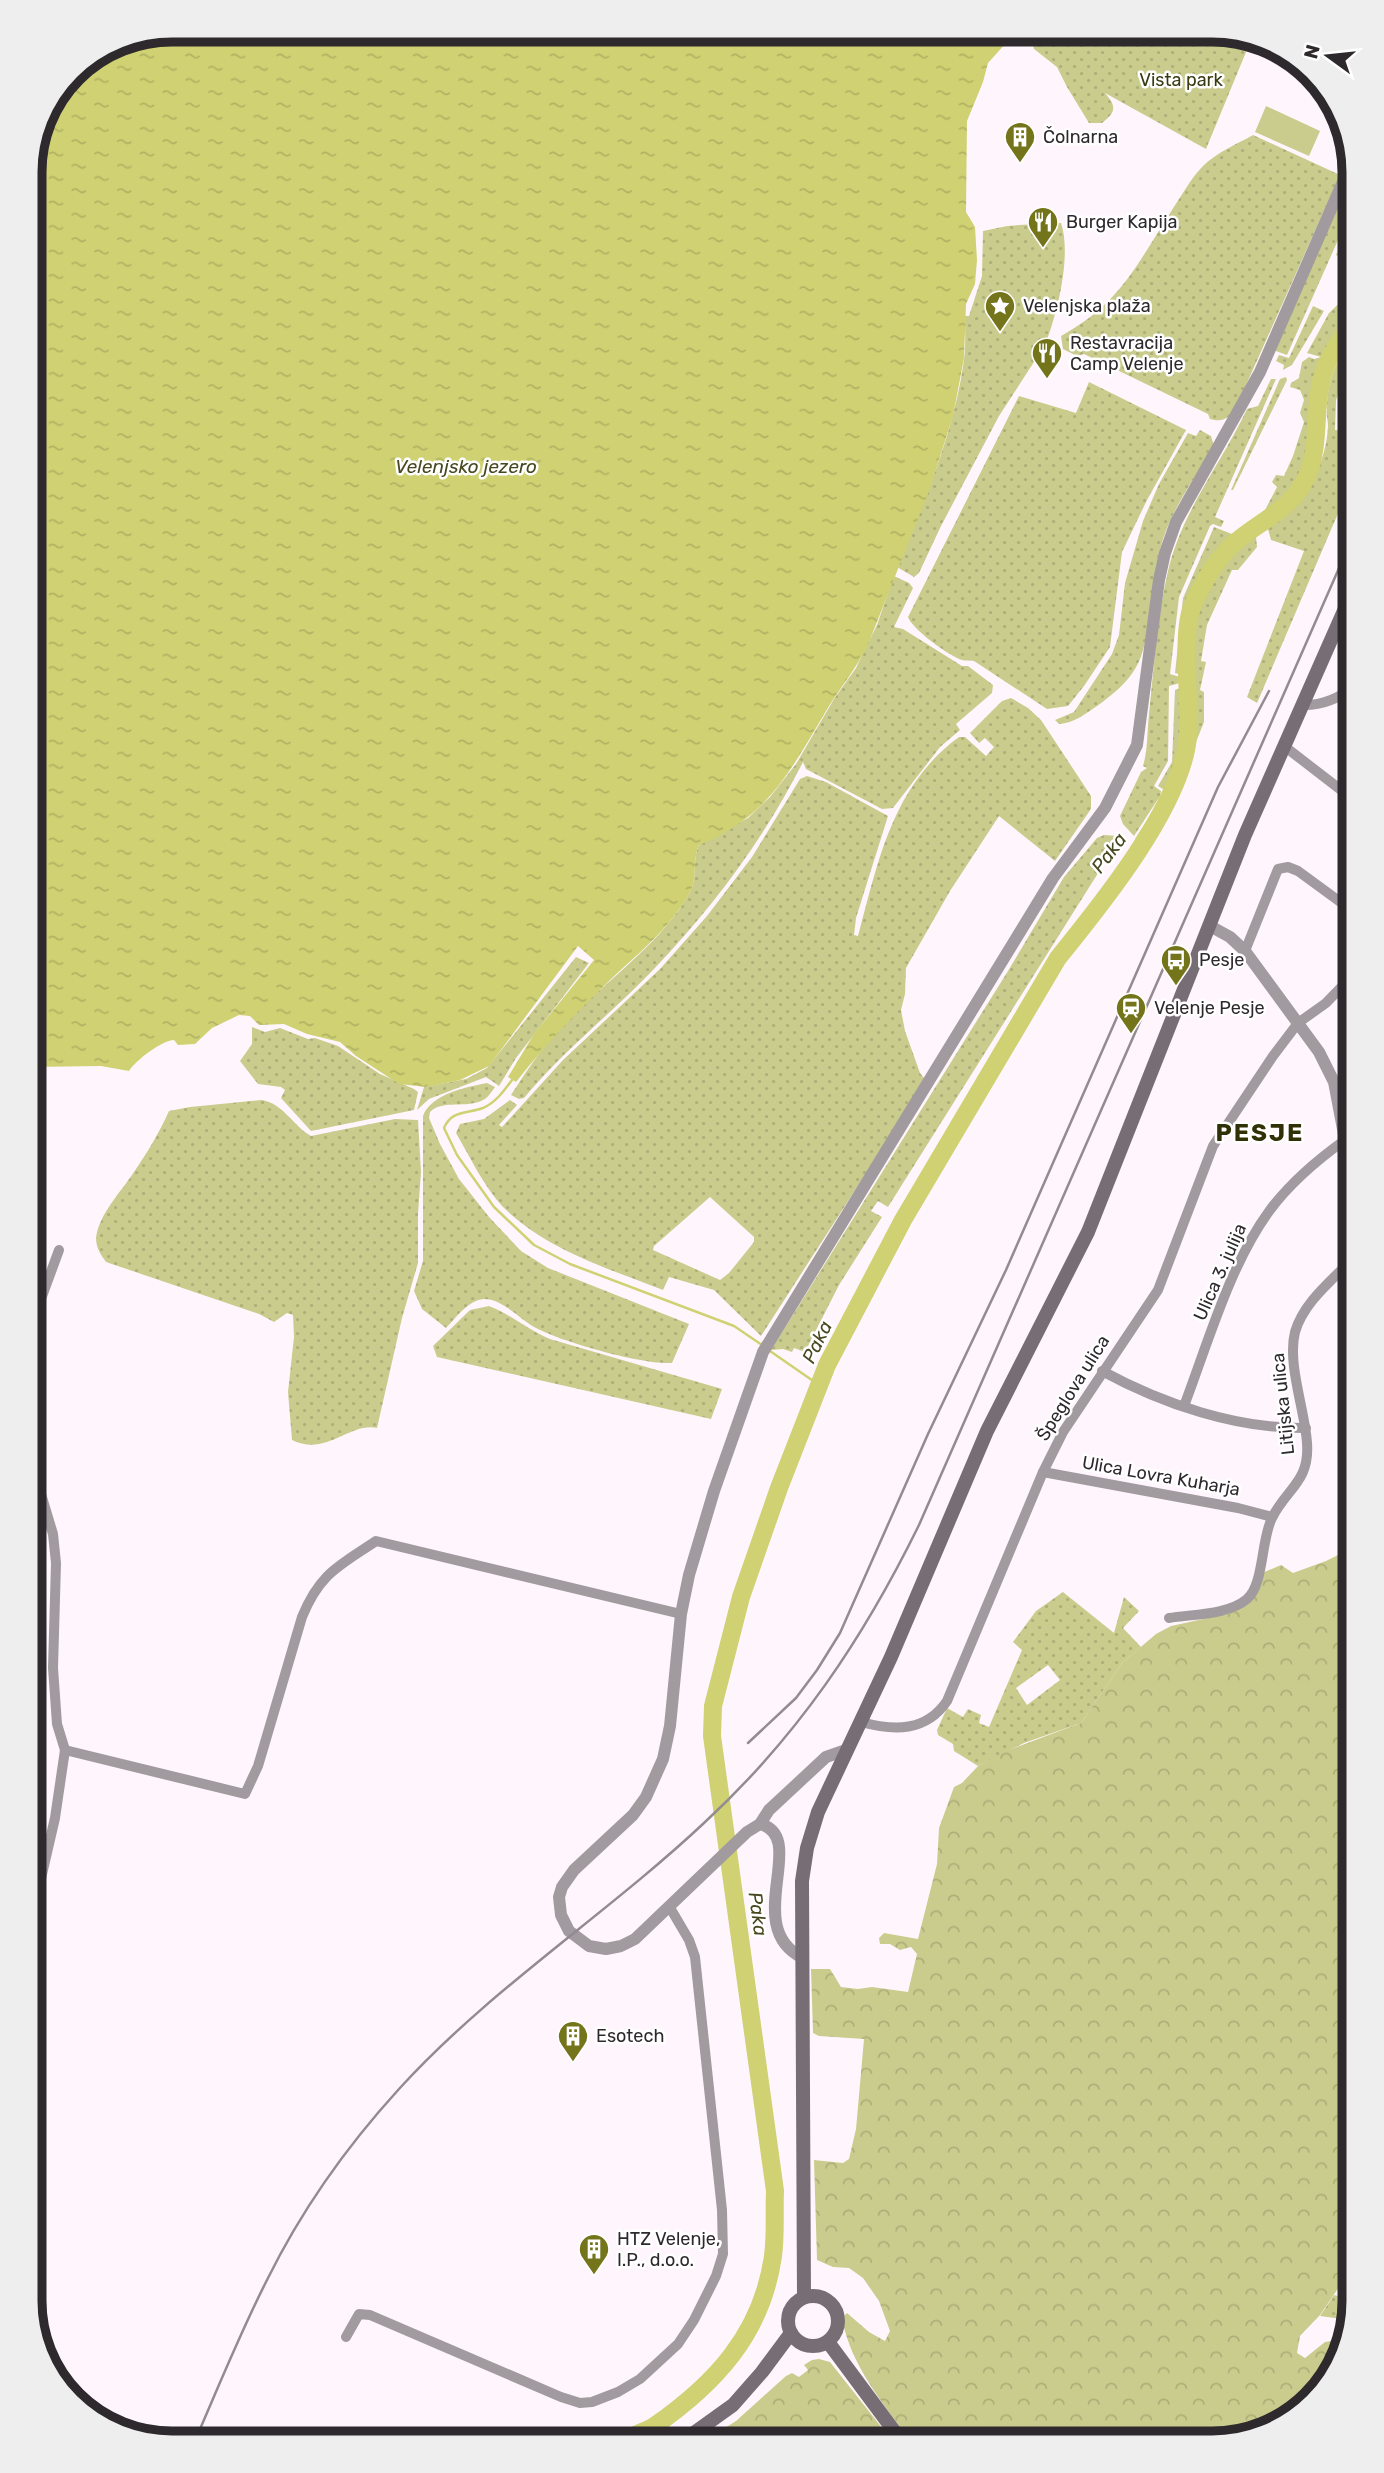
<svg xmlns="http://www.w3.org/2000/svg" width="1384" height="2473" viewBox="0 0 1384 2473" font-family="Rubik,sans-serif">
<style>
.grass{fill:url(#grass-dots);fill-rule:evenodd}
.forest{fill:url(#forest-crowns)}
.garden{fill:#c9cc8c}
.water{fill:url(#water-ripples)}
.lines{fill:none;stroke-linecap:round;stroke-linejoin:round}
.stream{stroke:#cfd172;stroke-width:2.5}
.river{stroke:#cfd172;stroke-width:18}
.minor{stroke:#a19b9f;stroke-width:10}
.tertiary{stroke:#a19b9f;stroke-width:12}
.secondary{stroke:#776e75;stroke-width:14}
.rail{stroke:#928b90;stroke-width:2.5}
.labels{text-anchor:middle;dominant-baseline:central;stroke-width:5;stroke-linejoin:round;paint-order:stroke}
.park-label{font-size:18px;fill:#3a3b12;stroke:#fff}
.poi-label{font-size:18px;fill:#2e292d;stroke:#fff;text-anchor:start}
.street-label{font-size:18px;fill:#2e292d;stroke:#fff}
.water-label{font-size:19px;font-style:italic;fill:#47481f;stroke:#fff}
.district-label{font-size:24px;font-weight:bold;letter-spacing:2px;fill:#303106;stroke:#fff}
.rim{fill:none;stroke:#2e292d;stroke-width:9}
</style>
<defs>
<pattern id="grass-dots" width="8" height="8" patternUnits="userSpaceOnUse" patternTransform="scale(1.75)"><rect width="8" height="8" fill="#c9cc8c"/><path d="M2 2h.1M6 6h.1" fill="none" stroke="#adaf79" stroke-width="1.8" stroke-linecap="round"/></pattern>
<pattern id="forest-crowns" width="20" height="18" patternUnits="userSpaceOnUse" patternTransform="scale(1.75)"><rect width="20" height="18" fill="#c9cc8c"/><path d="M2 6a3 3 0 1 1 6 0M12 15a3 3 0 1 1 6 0" fill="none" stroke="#adaf79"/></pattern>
<pattern id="water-ripples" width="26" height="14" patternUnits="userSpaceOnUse" patternTransform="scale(1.75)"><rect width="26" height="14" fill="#cfd172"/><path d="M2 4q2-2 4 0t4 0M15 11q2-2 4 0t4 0" fill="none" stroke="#b2b363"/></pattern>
</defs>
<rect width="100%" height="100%" fill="#fff6fd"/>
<g class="grass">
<path d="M 1029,30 L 1222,30 L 1251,40 L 1206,149 L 1105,93 C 1115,105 1118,111 1102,123 L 1089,123 L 1067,87 L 1057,67 L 1034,49 Z"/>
<path d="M 1253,135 L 1340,175 L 1238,403 C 1231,417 1225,423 1210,419 L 1208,414 L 1084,354 L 1077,356 L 1063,349 L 1061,336 C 1121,303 1137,264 1172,210 C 1182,195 1191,178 1203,166 C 1216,153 1237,144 1253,135 Z"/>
<polygon points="1344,191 1354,195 1354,204 1287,355 1273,350"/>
<polygon points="1354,215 1354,265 1336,255"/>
<path d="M 1050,223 L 1061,223 C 1072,255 1057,315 1045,345 L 999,416 L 941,526 L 919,573 L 914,577 L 897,567 C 925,500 954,433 964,360 C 966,346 965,331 965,316 L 969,316 L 982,276 L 983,231 L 1007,226 Z"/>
<path d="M 1354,289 L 1354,313 L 1335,334 L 1326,357 L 1322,357 C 1305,396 1321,438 1302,476 C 1294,492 1280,505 1266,517 L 1265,510 L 1277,487 L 1272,482 L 1276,475 L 1284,476 L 1293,456 L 1304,422 L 1300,413 L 1304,400 L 1300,390 L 1290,387 L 1291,383 L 1299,378 L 1302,362 L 1309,357 L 1314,359 L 1321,357 L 1307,353 L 1329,313 Z"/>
<polygon points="1313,306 1324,311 1292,365 1283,370 1284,365 1276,361 1279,355 1289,358"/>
<path d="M 1354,337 L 1354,351 L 1336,400 L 1335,430 L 1343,431 L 1354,382 L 1354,476 L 1257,703 L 1247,697 L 1304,551 L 1271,540 L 1268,529 C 1301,503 1326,470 1328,426 C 1328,420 1326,415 1327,410 C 1327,378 1337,360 1354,337 Z"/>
<polygon points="1286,377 1287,380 1233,490 1231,490 1280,379"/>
<path d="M 1271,379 L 1276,379 L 1215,517 L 1224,521 L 1221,527 L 1213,524 L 1210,526 L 1179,597 L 1170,674 L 1180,677 L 1180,683 L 1169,686 L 1168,761 L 1154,786 L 1161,791 L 1160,796 L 1134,836 L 1123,824 L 1120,816 L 1141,772 L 1147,768 L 1143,766 C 1148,749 1147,733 1149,714 C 1154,667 1157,618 1168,571 C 1182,511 1221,464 1247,409 L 1258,406 Z"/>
<path d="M 1089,382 L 1186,430 L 1147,500 L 1122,552 L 1110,647 L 1084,686 L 1068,706 L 1047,709 L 974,661 C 970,660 966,661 962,660 C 949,656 912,629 908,617 L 1019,396 L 1076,413 Z"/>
<path d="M 1200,430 L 1211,436 L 1214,446 C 1196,476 1174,506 1163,539 C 1152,573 1152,644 1135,669 C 1126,684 1111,696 1097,706 C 1085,714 1074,723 1059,724 L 1055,720 L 1074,712 L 1112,654 L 1119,635 L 1125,583 L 1143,521 L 1159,484 L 1188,433 L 1196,436 Z"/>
<path d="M 1214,527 L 1237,536 C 1208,555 1184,602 1181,636 C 1180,649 1183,662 1184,675 L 1175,673 L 1183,598 Z"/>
<path d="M 1256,537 L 1257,547 L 1238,570 L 1232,570 L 1207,625 L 1201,661 L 1206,662 L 1200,690 L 1204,692 L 1204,722 L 1194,747 C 1192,733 1194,719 1194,704 C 1193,686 1191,668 1191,650 C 1191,605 1218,560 1256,537 Z"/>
<path d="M 894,576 L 909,583 L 913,588 L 894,627 L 903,629 L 962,666 L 968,666 L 993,685 L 992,693 L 956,724 L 960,730 L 940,747 L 893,808 L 882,809 L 806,769 L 803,762 C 764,839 713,907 653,970 C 611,1014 563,1051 524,1098 L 519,1099 L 511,1095 C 526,1072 541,1049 559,1029 C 599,986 662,944 690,892 C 698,877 692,859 699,845 L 748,818 L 770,797 L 796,764 L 834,699 L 856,668 L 877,625 Z"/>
<path d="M 1183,687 C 1189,742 1174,800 1138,843 L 1135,839 L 1166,791 L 1158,786 L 1172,762 L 1175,690 Z"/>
<path d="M 1011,698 L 1028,708 L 1041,720 L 1091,796 L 1091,809 L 1055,861 L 999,816 L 950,891 L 906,968 L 905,994 L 901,1010 L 905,1031 L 920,1073 L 924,1078 L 890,1136 L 761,1336 L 714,1290 L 669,1277 L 663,1290 C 607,1268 546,1250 502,1206 C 483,1185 470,1157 456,1133 L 460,1124 L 484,1119 L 510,1100 L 517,1105 L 499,1125 L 502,1127 L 563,1060 L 660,969 L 707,916 L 752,857 L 800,779 L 807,776 L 826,782 L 888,816 L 856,918 L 854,935 L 858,936 C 878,862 892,786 959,737 L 965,737 L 986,756 L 994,747 L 985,738 L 979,743 L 970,733 L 1002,701 ZM 710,1197 L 754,1237 L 754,1242 L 729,1273 L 720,1280 L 653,1250 L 654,1246 Z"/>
<polygon points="1104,835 1118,836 1122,839 1098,868 1100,870 888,1207 878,1201 871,1211 882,1217 839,1285 805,1352 794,1348 792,1352 783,1349 771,1350 1008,971 1064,877 1097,838"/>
<polygon points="576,957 589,963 516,1058 499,1086 486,1077 429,1099 417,1110 424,1087 466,1079 487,1068"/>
<polygon points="252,1027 265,1032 280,1028 308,1039 315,1038 338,1046 380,1074 414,1089 418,1092 414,1110 311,1131 281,1098 285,1090 281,1087 258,1084 240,1061 252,1044"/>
<path d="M 487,1083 L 495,1087 C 492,1091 488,1098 483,1100 C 467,1109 443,1099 430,1112 L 429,1118 L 440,1144 L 459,1179 L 489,1217 L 521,1251 L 548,1268 L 689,1324 L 672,1363 C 643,1365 562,1342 536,1328 C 519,1319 503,1299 484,1299 C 468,1300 456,1318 446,1328 L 422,1309 L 414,1291 L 423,1261 L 423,1116 C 431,1094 466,1087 487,1083 Z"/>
<path d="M 262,1100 C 284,1104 292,1125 311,1136 L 395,1119 L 418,1120 L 421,1172 L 418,1214 L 418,1263 L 402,1318 L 377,1428 C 350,1422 326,1457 292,1440 L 288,1392 L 294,1337 L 293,1315 L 287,1313 L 274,1322 L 259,1314 L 106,1262 C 101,1255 96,1248 96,1238 C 99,1214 121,1192 134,1172 C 147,1153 159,1133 169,1111 L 190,1107 Z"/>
<path d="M 489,1306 C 510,1314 528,1330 550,1339 L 722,1389 L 711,1419 L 437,1357 L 433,1346 L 470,1310 Z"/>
<path d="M 1063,1592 L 1114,1633 L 1124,1597 L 1139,1611 L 1123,1628 L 1141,1647 L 1122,1663 L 1081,1723 L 1024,1743 L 978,1766 L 954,1751 L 953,1744 L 938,1735 L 937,1730 L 947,1708 L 963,1717 L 968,1709 L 981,1715 L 979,1723 L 989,1727 L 1022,1650 L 1013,1642 L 1036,1611 ZM 1048,1665 L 1060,1680 L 1027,1705 L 1016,1688 Z"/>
<path d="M 30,1693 C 42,1704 44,1712 41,1728 L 30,1734 Z"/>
<polygon points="1334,2295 1354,2300 1349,2320 1320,2316"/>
</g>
<g class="forest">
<path d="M 1354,1547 L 1354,2265 L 1320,2315 L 1300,2336 L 1297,2353 L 1305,2358 L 1325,2342 L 1331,2341 L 1334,2345 L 1332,2354 L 1319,2375 L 1327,2383 L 1275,2429 L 1212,2443 L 912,2443 C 885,2406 850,2365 842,2318 L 847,2313 L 869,2332 L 885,2341 L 890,2331 L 879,2301 L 863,2278 L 849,2268 L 833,2267 L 817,2260 L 814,2160 L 843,2163 L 849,2159 L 856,2129 L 864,2039 L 819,2036 L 813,2033 L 811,1969 L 830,1969 L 841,1987 L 858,1989 L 872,1987 L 908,1992 L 917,1954 L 911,1947 L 900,1950 L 890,1944 L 880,1944 L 879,1938 L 884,1933 L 918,1939 L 937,1864 L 939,1828 L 954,1787 L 962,1783 L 978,1766 L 1006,1751 L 1081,1723 L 1122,1663 L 1156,1634 L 1171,1626 L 1231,1613 L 1262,1573 L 1281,1565 L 1293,1573 L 1326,1561 Z"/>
<polygon points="819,2359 830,2362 894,2443 701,2443 736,2421 786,2376 792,2373 799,2377 808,2370 804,2365 812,2360"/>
</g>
<polygon class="garden" points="1266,106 1320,131 1309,156 1255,132"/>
<path class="water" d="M 172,30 L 1029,30 L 1030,32 L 1006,43 L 988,63 L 983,82 L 967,121 L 966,212 L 975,227 L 977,260 L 975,284 L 966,304 L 964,358 L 953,416 L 929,491 L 867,647 C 856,668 842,686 829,706 C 793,766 769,818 699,845 C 692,859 698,877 690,892 C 671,928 636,955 607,983 C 574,1015 544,1046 516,1082 L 508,1077 L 534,1034 L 594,960 L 578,946 L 489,1066 L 460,1080 L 426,1087 L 399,1084 L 356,1056 L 340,1042 L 307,1034 L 284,1024 L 259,1025 L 250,1016 L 239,1015 L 212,1028 L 195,1044 L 178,1045 L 174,1040 C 162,1040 135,1061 129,1071 L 101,1066 L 30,1067 L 30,163 L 44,109 L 72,71 L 118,40 Z"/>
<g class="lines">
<g class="stream">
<path d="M 512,1080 C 504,1091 495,1103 483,1108 C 466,1114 452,1110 444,1128 L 457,1155 L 494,1207 L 534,1245 L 570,1264 L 734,1326 L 762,1345"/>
<polyline points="770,1351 819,1385"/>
</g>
<path class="river" d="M 619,2443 C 629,2436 642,2433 653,2427 C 715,2384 762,2334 773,2256 C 776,2235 774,2213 775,2191 L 712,1736 L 713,1706 L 741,1597 L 779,1488 L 827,1365 L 903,1220 L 1058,958 C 1101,905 1183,804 1188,736 C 1191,702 1180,632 1193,605 C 1202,584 1214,563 1230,547 C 1256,522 1292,511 1307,476 C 1320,446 1314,414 1321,382 C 1326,360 1339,340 1354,323"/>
<g class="minor">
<path d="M 1302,705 C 1320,706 1342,698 1354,685"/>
<polyline points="1284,746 1354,800"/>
<polyline points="1245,951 1278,869 1288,867 1298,871 1354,912"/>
<polyline points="1334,1082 1354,1081"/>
<polyline points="30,1329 59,1250"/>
<path d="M 1102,1371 C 1163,1404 1236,1429 1306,1428"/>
<path d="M 1184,1406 C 1208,1343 1230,1264 1270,1210 C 1291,1182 1317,1160 1345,1140"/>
<polyline points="1043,1472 1238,1508 1272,1517"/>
<polyline points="30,1485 41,1494 53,1534 56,1563 53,1668 57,1724 65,1750"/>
<path d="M 1169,1618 C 1193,1614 1228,1615 1247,1599 C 1264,1585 1261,1539 1272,1518 C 1286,1489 1310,1482 1307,1443 C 1305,1410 1287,1364 1295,1332 C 1304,1301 1334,1279 1354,1257"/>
<path d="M 861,1722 C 894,1731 926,1732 947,1701 L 1043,1472 L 1063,1432 L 1158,1290 L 1213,1146 L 1273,1056 L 1298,1023 L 1326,1003 L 1354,974"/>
<path d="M 30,1926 L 55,1818 L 65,1750 L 245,1794 L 258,1766 L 302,1617 C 320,1573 339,1566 376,1541 L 681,1614"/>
<polyline points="346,2337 359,2314 370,2315 561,2397 580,2403 592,2402 618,2392 640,2379 678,2344 694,2320 716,2276 723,2254 722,2210 695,1957 689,1940 669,1906"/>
</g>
<g class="tertiary">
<polyline points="1210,926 1230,937 1245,951 1319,1052 1334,1082 1345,1140 1354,1158"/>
<polyline points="846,1750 826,1757 769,1810 760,1824 747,1832 635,1939 621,1946 606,1949 589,1946 569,1931 561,1915 559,1897 562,1887 574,1870 633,1815 646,1797 663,1759 670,1726 681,1614 689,1575 714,1491 763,1352 1053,878 1105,808 1137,745 1159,580 1165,553 1176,522 1260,372 1352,161"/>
<path d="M 760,1824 C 810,1837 740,1927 803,1958"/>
</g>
<g class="secondary">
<circle cx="813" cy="2321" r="25"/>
<polyline points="804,2297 802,1881 807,1848 818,1812 891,1657 987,1431 1088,1232 1245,835 1354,588"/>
<polyline points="828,2342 903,2443"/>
<polyline points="680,2443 733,2405 762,2372 791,2333"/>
</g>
<g class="rail">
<polyline points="748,1743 796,1698 817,1670 840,1633 928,1434 1006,1270 1218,787 1269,691"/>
<path d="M 194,2443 C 218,2388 240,2333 267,2280 C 301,2211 347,2146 399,2089 C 490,1989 606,1915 704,1823 C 798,1736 863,1639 919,1525 L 1354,534"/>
</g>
</g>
<defs>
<g id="building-pin" transform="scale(1.575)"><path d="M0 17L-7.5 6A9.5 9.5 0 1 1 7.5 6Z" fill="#74751b" stroke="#fff"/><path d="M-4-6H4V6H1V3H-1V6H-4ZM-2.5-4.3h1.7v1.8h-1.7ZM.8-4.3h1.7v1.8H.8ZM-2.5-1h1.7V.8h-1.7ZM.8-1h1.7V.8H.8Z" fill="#fff"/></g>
<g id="restaurant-pin" transform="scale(1.575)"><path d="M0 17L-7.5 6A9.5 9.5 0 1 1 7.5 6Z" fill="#74751b" stroke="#fff"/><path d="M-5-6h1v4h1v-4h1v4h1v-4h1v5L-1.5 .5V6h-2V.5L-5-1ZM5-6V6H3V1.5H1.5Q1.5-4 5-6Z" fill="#fff"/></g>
<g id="sight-pin" transform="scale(1.575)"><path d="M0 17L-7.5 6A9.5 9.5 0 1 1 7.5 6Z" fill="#74751b" stroke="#fff"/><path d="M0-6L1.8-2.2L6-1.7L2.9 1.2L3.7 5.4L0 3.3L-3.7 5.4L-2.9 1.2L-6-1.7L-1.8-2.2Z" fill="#fff"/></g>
<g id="bus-pin" transform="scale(1.575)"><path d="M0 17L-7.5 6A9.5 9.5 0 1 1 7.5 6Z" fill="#74751b" stroke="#fff"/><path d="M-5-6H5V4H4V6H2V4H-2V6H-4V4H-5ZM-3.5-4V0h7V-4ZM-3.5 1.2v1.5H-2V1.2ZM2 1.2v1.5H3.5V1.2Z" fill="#fff"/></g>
<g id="station-pin" transform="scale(1.575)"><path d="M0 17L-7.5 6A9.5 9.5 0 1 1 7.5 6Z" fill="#74751b" stroke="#fff"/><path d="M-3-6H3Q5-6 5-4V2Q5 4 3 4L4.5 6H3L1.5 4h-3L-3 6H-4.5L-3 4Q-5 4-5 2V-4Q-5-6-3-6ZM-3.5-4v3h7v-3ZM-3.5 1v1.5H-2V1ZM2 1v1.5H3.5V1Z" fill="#fff"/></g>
</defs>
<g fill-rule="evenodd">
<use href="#building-pin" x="1020" y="137"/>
<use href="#restaurant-pin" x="1043" y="222"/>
<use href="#sight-pin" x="1000" y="306"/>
<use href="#restaurant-pin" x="1047" y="353"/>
<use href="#bus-pin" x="1176" y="960"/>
<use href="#station-pin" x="1131" y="1008"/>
<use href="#building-pin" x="573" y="2036"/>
<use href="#building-pin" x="594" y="2249"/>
</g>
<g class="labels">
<g class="park-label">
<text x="1181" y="80">Vista park</text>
</g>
<g class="poi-label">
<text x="1043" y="137">Čolnarna</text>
<text x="1066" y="222">Burger Kapija</text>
<text x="1023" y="306">Velenjska plaža</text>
<text x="1070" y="343">Restavracija<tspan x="1070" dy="21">Camp Velenje</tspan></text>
<text x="1199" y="960">Pesje</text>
<text x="1154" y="1008">Velenje Pesje</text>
<text x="596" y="2036">Esotech</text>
<text x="617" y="2239">HTZ Velenje,<tspan x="617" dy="21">I.P., d.o.o.</tspan></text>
</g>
<g class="street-label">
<text transform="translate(1220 1272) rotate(-66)">Ulica 3. julija</text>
<text transform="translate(1073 1388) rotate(-58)">Špeglova ulica</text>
<text transform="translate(1283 1404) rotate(-96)">Litijska ulica</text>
<text transform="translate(1161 1476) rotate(10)">Ulica Lovra Kuharja</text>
</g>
<g class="water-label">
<text x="466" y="466">Velenjsko jezero</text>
<text transform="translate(1109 853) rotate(-53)">Paka</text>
<text transform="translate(817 1342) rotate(-64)">Paka</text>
<text transform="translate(758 1914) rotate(82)">Paka</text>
</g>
<g class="district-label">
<text x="1260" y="1133">PESJE</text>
</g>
</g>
<path d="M0 0H1384V2473H0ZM172 42H1212A130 130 0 0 1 1342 172V2301A130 130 0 0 1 1212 2431H172A130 130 0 0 1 42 2301V172A130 130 0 0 1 172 42Z" fill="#eee" fill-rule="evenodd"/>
<path class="rim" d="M172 42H1212A130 130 0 0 1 1342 172V2301A130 130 0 0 1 1212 2431H172A130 130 0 0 1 42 2301V172A130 130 0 0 1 172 42Z"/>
<g transform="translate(1328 56) rotate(285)" stroke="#ffffff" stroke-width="5" paint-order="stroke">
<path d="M0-5L12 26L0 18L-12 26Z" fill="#2e292d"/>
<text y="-10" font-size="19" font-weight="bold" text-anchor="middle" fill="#2e292d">N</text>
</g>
</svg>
